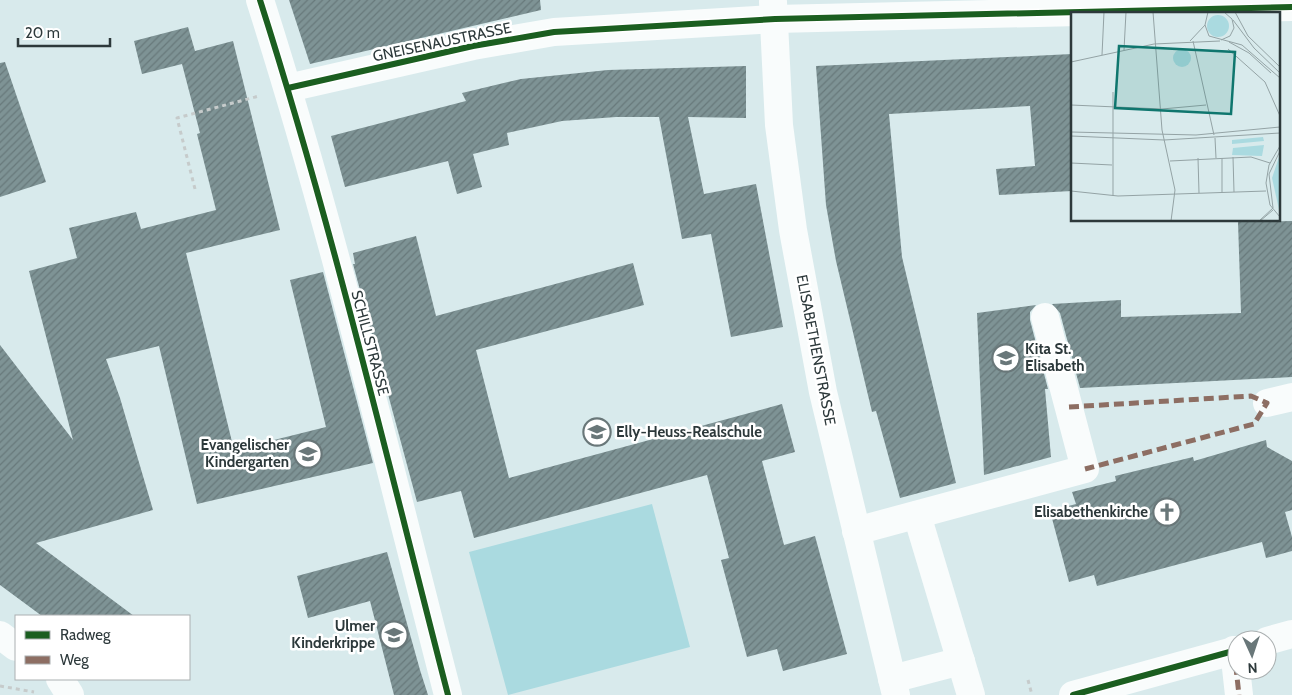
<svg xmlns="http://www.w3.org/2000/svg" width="1292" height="695" viewBox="0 0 1292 695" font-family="Cabin,sans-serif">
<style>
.pitch{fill:#aadae0}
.building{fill:url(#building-hatch)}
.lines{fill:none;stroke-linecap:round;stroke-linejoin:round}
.path{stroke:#c6cbcb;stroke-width:3;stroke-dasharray:4 4;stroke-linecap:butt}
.minor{stroke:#f9fcfc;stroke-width:28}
.quiet{stroke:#8d6e63;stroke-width:5;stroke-dasharray:10 5;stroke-linecap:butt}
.cycleway-casing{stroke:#fff;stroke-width:9}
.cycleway{stroke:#1b5e20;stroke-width:6}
.labels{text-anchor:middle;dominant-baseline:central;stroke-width:5;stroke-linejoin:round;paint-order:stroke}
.street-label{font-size:15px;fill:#2d393b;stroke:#fff}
.poi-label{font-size:15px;font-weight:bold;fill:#2d393b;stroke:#fff;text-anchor:end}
.inset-road{fill:none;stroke:#94a3a5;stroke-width:1}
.view{fill:#0f766e;fill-opacity:0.15;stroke:#0f766e;stroke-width:2.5}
.inset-edge{fill:none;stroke:#2d393b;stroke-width:2.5}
</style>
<defs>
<pattern id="building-hatch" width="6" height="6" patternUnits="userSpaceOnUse" patternTransform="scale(1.25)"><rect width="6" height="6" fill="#7e9395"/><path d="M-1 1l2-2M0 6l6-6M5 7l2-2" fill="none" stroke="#68797b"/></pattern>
</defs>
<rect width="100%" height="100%" fill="#d8eaec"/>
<polygon class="pitch" points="652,504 690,647 508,695 469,552"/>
<g class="building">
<polygon points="289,0 540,0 541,10 310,64"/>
<polygon points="188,27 195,51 233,41 280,230 186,253 234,450 326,427 290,280 323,272 373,463 197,504 159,346 106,359 120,398 153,510 36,543 134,616 42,616 0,585 0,345 73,440 29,271 77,258 69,228 136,212 141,229 216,210 197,134 200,133 182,64 142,74 134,41"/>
<polygon points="1072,54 1072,191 999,195 996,169 1035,166 1030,106 889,114 902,257 956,483 900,498 876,411 872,412 836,261 826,205 816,66"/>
<polygon points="5,62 46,182 0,197 0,63"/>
<polygon points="746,66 746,118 688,117 704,194 756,184 783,327 731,337 711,234 682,239 659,117 616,117 562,121 507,133 509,145 473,154 482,187 457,194 448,161 345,187 331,136 466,101 462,93 521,79 608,70"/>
<polygon points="1292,221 1292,377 1080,388 1060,313 1052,304 1121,300 1121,317 1241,313 1238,222"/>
<polygon points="416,236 436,316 633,263 644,305 476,350 509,478 782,404 795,452 762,461 784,545 815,536 847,654 783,671 777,649 747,657 721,560 729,558 707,475 474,538 461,491 417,502 353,264 355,264 353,253"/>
<polygon points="1036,305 1030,312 1030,320 1048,389 1045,389 1051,457 984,475 977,313"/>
<polygon points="1266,440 1267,447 1292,461 1292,510 1285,512 1292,537 1292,551 1266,558 1262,542 1097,586 1094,575 1069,582 1050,511 1076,504 1072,492 1116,481 1115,476 1193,457 1194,461"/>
<polygon points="387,552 420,670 428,695 394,695 370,601 308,618 297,576"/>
</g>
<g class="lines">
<g class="path">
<polyline points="195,189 177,118 259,96"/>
<polyline points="1028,680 1032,695"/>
<polyline points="0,686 34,692"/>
</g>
<g class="minor">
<path d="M 260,0 C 333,228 388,463 448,695"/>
<polyline points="773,2 779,125 793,230 823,392 896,695"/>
<polyline points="288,88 473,46 554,32 775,19 1292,7"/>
<polyline points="1267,403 1292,397"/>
<polyline points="917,515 971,695"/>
<polyline points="856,531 1085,469 1045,317"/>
<polyline points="0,635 16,647"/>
<polyline points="1267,641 1292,634"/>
<polyline points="1234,650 1239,695"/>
<polyline points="60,679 70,695"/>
<polyline points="892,679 961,661"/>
<polyline points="1073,695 1237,650"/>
</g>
<g class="quiet">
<polyline points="1069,407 1251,396 1267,403 1254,424 1085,469"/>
<polyline points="1234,650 1239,695"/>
</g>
<g class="cycleway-casing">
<g id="cycleway">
<path d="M 260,0 C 333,228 388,463 448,695"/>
<polyline points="288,88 473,46 554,32 775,19 1292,7"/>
<polyline points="1073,695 1237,650"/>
</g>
</g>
<use href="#cycleway" class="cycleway"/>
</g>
<defs>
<g id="school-ring" transform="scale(1.4375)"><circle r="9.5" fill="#fff" stroke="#697779" stroke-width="1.5"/><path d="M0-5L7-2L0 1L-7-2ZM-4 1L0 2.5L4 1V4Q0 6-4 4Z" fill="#697779"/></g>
<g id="church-ring" transform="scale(1.4375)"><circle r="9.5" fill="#fff" stroke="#697779" stroke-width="1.5"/><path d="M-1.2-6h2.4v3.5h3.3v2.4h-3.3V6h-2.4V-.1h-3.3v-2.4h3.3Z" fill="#697779"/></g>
</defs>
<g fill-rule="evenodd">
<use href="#school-ring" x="1006" y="358"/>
<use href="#school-ring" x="597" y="432"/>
<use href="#school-ring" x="308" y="454"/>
<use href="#church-ring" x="1167" y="512"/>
<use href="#school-ring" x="394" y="635"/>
</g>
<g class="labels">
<g class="street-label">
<text transform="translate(442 42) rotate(-12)">GNEISENAUSTRASSE</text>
<text transform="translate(370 343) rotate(75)">SCHILLSTRASSE</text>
<text transform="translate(816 350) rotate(79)">ELISABETHENSTRASSE</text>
</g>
<g class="poi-label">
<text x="1025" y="349" text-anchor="start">Kita St.<tspan x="1025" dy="17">Elisabeth</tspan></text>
<text x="616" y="432" text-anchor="start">Elly-Heuss-Realschule</text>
<text x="289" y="445">Evangelischer<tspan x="289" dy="17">Kindergarten</tspan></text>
<text x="1148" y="512">Elisabethenkirche</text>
<text x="375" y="626">Ulmer<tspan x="375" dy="17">Kinderkrippe</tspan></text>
</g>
</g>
<g transform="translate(1071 12)">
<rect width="209" height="209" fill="#d8eaec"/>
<path d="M136 14a11 11 0 1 1 22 0a11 11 0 1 1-22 0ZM 192,125 L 193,129 L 161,132 L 161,128 ZM 193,133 L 191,144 L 161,143 L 162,136 Z" fill="#aadae0"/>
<path d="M 208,145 L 209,146 L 209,202 L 201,166 Z" fill="#aadae0"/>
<path d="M102 46a9 9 0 1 1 18 0a9 9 0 1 1-18 0Z" fill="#aadae0"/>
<path class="inset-road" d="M 82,0 L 91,118 L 104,178 L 100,209M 137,0 L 134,13 L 138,24 L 171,33 L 209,66M 164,0 L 177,24 L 209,55M 162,8 L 183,36 L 209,61M 150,28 L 159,24 L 163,16 L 161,7 L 153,0M 119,29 L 134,13M 122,29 L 143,123M 158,30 L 178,41 L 200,61M 157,37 L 194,70 L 209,104M 53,38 L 55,0M 31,43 L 33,0M 0,50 L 83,32 L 149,29M 42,80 L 42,184M 0,93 L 91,97 L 135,93M 0,120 L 125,123 L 209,115M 0,124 L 93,128 L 209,121M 144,126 L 145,146M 209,134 L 198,153 L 195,171 L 199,193 L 209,205M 162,145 L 163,180M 127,146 L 128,181M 151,146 L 151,180M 99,149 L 180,145 L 199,151M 0,151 L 41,153M 0,179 L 47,184 L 195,179M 188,209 L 202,196 L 198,162 L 209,139M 189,209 L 202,198"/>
<path class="view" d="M 48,34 L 164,40 L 160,102 L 44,96 Z"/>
<rect width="209" height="209" class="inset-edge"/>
</g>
<rect x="15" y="615" width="175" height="65" fill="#ffffff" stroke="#abb0b1"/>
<rect x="25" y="631" width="25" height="8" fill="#1b5e20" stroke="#abb0b1"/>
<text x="60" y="640" font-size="15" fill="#2d393b">Radweg</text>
<rect x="25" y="656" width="25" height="8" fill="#8d6e63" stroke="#abb0b1"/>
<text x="60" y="665" font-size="15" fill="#2d393b">Weg</text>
<g transform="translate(1252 655) rotate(177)"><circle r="24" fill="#ffffff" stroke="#abb0b1"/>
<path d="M0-4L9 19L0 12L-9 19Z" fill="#697779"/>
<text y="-8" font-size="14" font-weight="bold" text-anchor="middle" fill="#2d393b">N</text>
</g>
<path d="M18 38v8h92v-8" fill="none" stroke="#2d393b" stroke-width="2.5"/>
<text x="25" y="38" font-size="15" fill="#2d393b" stroke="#ffffff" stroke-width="4" paint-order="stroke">20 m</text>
</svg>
